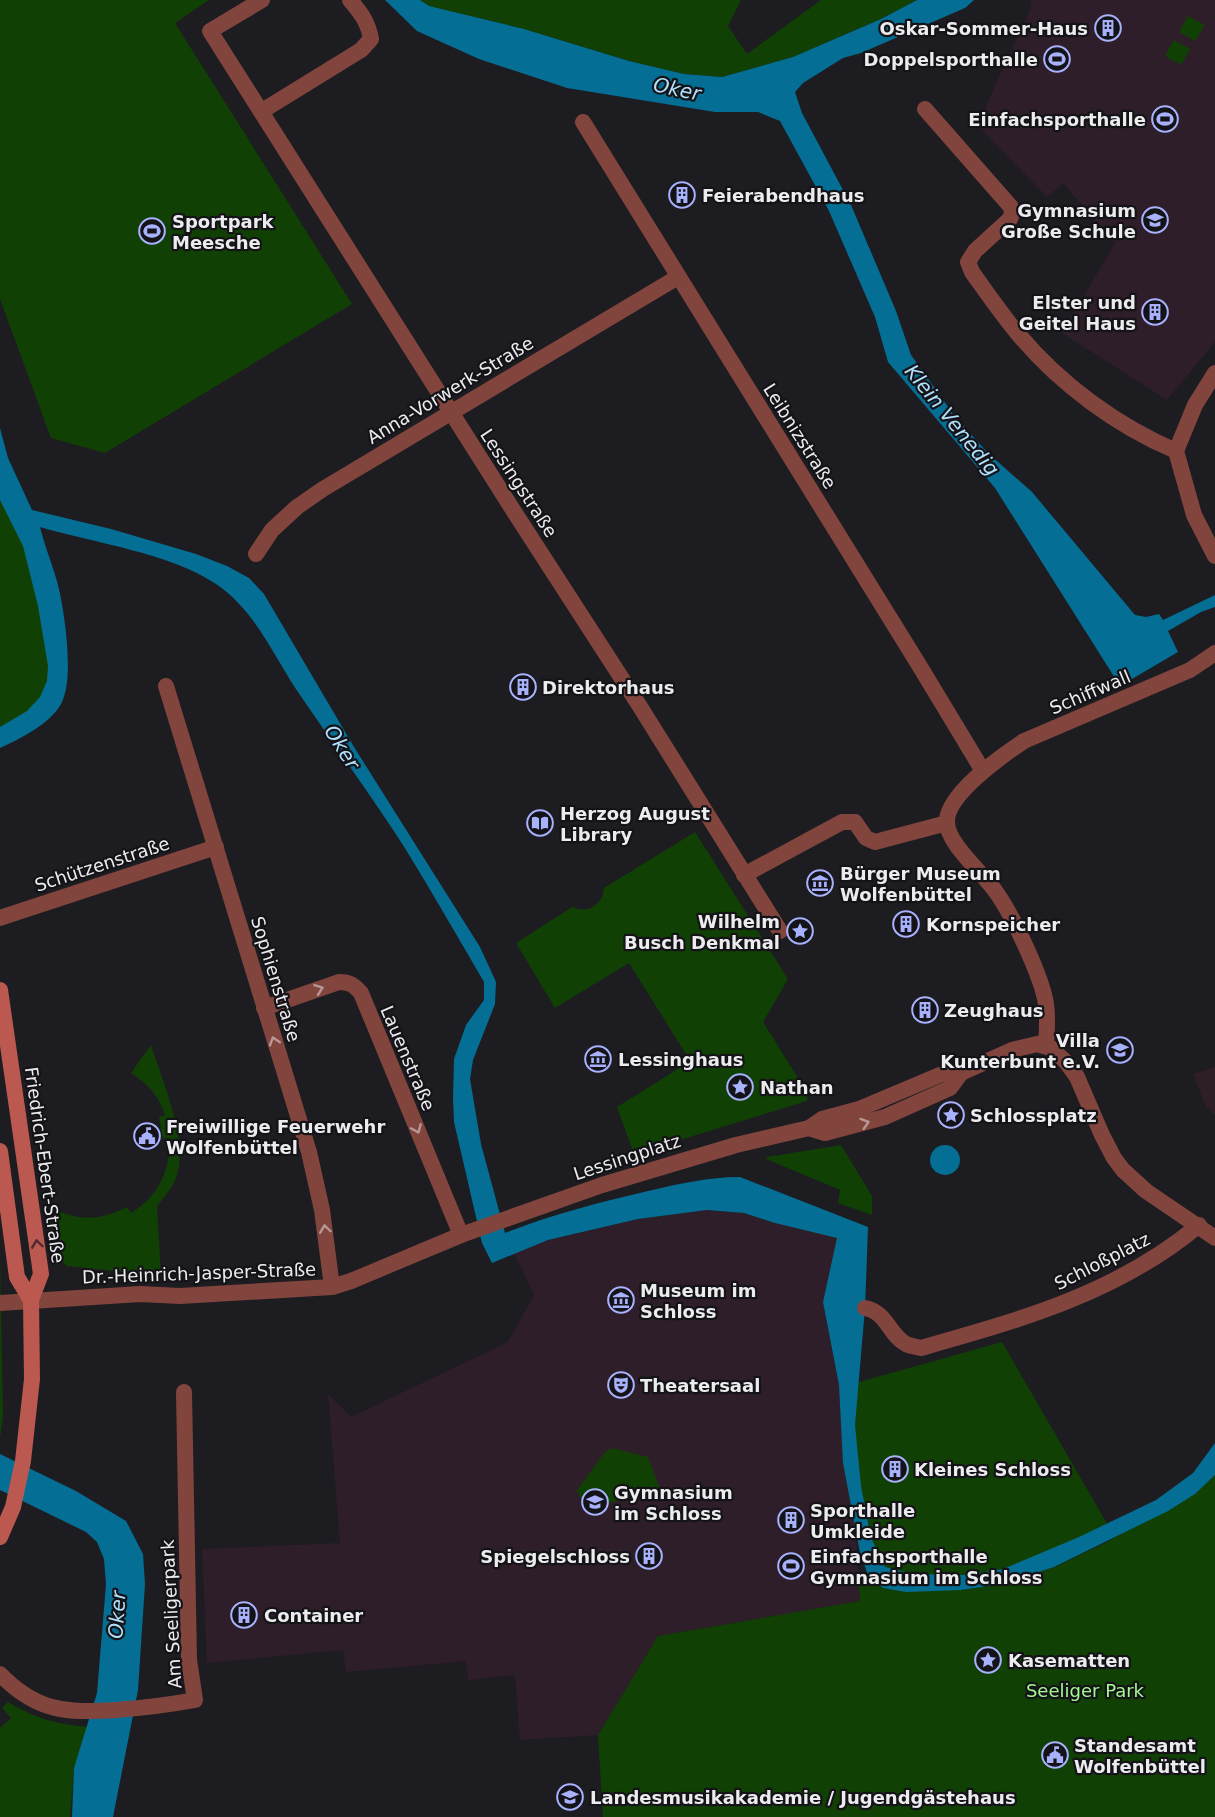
<svg xmlns="http://www.w3.org/2000/svg" width="1215" height="1817" viewBox="0 0 1215 1817" font-family="'DejaVu Sans',sans-serif">
<style>
.commercial{fill:#2e1e28}
.education{fill:#2e1e29}
.green{fill:#114005}
.water{fill:#046e94}
.lines{fill:none;stroke-linecap:round;stroke-linejoin:round}
.minor{stroke:#82453e;stroke-width:16}
.tertiary{stroke:#82453e;stroke-width:16}
.secondary{stroke:#bb5950;stroke-width:16}
.oneway{stroke:#b79896}
.oneway2{stroke:#4e2c2c}
.labels{text-anchor:middle;dominant-baseline:central;stroke-width:4.5;stroke-linejoin:round;paint-order:stroke}
.poi-label{font-size:18px;font-weight:bold;fill:#ececef;stroke:#141318;text-anchor:start}
.street-label{font-size:18px;fill:#ececef;stroke:#141318}
.park-label{font-size:18px;fill:#a4f892;stroke:#141318}
.water-label{font-size:20px;font-style:italic;fill:#b0e1fc;stroke:#141318}
</style>
<rect width="100%" height="100%" fill="#1d1c21"/>
<polygon class="commercial" points="1215,1067 1215,1115 1205,1105 1193,1074"/>
<g class="education">
<polygon points="1031,0 1215,0 1215,342 1167,400 1062,333 1115,243 1063,183 1047,197 977,125 1031,8"/>
<polygon points="707,1210 744,1213 775,1223 838,1238 823,1302 839,1385 851,1461 860,1601 658,1636 598,1735 520,1740 515,1675 468,1680 466,1661 346,1672 343,1650 207,1663 202,1549 340,1543 328,1394 351,1417 508,1342 534,1295 514,1253 548,1240 639,1219"/>
</g>
<g class="green">
<polygon points="0,0 209,0 175,23 352,304 105,453 51,438 0,299"/>
<polygon points="420,0 741,0 728,26 747,54 821,0 917,0 881,19 793,57 722,77 684,74 629,61 524,29 428,6"/>
<polygon points="1188,16 1205,25 1195,41 1179,32"/>
<polygon points="1174,40 1190,49 1181,65 1165,56"/>
<polygon points="0,458 26,513 54,691 0,738"/>
<path d="M 695,832 L 788,979 L 763,1022 L 808,1094 L 807,1101 L 634,1154 L 617,1107 L 678,1069 L 689,1059 L 629,963 L 555,1008 L 516,943 L 572,907 C 588,914 603,905 604,888 Z"/>
<path d="M 151,1045 C 162,1080 186,1134 178,1171 C 176,1184 165,1196 157,1206 L 161,1276 L 67,1266 L 55,1256 L 50,1240 L 48,1206 C 77,1221 97,1222 127,1207 L 131,1213 C 161,1194 168,1172 171,1138 L 163,1139 L 159,1117 L 165,1115 C 159,1096 148,1084 131,1073 Z"/>
<polygon points="841,1145 872,1196 872,1215 838,1203 840,1190 766,1159 767,1157"/>
<polygon points="0,1254 3,1416 0,1438"/>
<polygon points="1002,1342 1109,1527 1023,1568 918,1581 875,1568 849,1416 859,1382"/>
<polygon points="612,1448 648,1457 659,1487 656,1491 594,1507 580,1497 577,1490 605,1452"/>
<polygon points="1215,1475 1215,1817 603,1817 598,1735 658,1636 860,1601 858,1576 868,1575 883,1588 961,1590 1002,1584 1055,1567 1103,1544 1195,1494"/>
<path d="M 8,1702 C 40,1720 52,1723 88,1727 L 74,1768 L 70,1817 L 0,1817 L 0,1728 L 11,1718 L 2,1708 Z"/>
</g>
<g class="water">
<polygon points="385,0 420,0 429,6 524,29 629,61 684,74 722,77 793,57 881,19 917,0 974,0 965,8 861,53 843,58 803,83 795,92 802,113 851,205 896,311 911,355 956,418 989,454 1032,492 1135,615 1146,617 1159,614 1163,620 1215,595 1215,607 1201,612 1168,631 1178,652 1120,686 995,488 888,362 875,317 829,211 780,121 758,112 715,112 567,88 479,59 417,31"/>
<path d="M 0,428 L 8,458 L 32,510 L 111,529 L 196,554 L 227,566 L 249,578 L 264,594 L 354,747 L 480,947 L 496,982 L 495,1004 L 473,1060 L 470,1079 L 481,1144 L 505,1233 C 551,1215 600,1202 648,1191 C 678,1184 709,1177 740,1177 L 868,1227 L 865,1308 L 855,1425 L 861,1486 L 871,1538 L 885,1567 L 914,1574 L 965,1575 L 1003,1569 L 1079,1537 L 1156,1500 L 1193,1473 L 1215,1443 L 1215,1475 L 1195,1494 L 1168,1511 L 1054,1567 L 1002,1584 L 961,1590 L 906,1592 L 883,1588 L 868,1575 L 860,1553 L 843,1463 L 839,1385 L 823,1302 L 837,1238 L 775,1223 L 744,1213 L 707,1210 L 638,1219 L 548,1240 L 492,1263 L 482,1243 L 454,1122 L 453,1098 L 454,1059 L 466,1025 L 484,1000 L 484,982 C 457,936 431,890 403,845 C 370,794 334,745 300,695 C 274,657 256,611 216,584 C 170,553 94,543 40,527 C 45,548 54,568 59,589 C 65,616 74,677 62,702 C 52,723 20,739 0,748 L 0,727 L 27,711 L 40,697 L 47,681 L 48,666 L 38,606 L 23,546 L 0,500 Z"/>
<circle cx="945" cy="1160" r="15"/>
<polygon points="0,1454 76,1491 126,1521 143,1554 145,1584 138,1690 113,1817 72,1817 74,1768 97,1693 106,1584 104,1559 97,1542 86,1532 0,1490"/>
</g>
<g class="lines">
<g class="minor">
<polyline points="262,0 210,31 513,510 639,705 780,931"/>
<path d="M 925,109 L 1011,207 L 1012,214 L 1010,219 L 975,251 L 968,262 L 972,272 C 987,293 1002,315 1019,335 C 1060,384 1117,426 1176,451"/>
<path d="M 262,111 L 361,50 L 371,39 C 368,22 361,13 350,0"/>
<polyline points="583,122 919,665 983,771"/>
<polyline points="256,554 272,530 297,507 323,489 678,277"/>
<polyline points="166,686 309,1152 322,1210 332,1287"/>
<polyline points="744,875 842,822 855,822 866,838 875,842 947,823"/>
<polyline points="0,918 216,847"/>
<path d="M 264,1008 L 339,982 C 350,982 354,985 361,993 L 461,1235"/>
<path d="M 865,1308 C 887,1312 889,1335 906,1344 C 910,1346 917,1347 921,1348 C 1020,1320 1118,1293 1199,1225"/>
<path d="M 0,1674 C 37,1712 66,1713 116,1710 C 143,1708 168,1705 195,1700 L 189,1660 L 184,1392"/>
</g>
<g class="tertiary">
<polyline points="1215,373 1195,405 1176,451 1194,515 1215,556"/>
<path d="M 1046,1045 C 1047,1032 1048,1018 1046,1004 C 1042,977 1013,916 996,892 C 984,874 947,844 947,822 C 946,795 1003,755 1024,741 L 1190,670 L 1215,653"/>
<polyline points="809,1128 825,1133 885,1117 950,1088 961,1073"/>
<polyline points="0,1303 140,1294 180,1296 332,1287 351,1281 461,1235 602,1185 736,1145 809,1128 822,1119 859,1109 942,1074 961,1073 1012,1050 1037,1044 1051,1048 1067,1063 1077,1077 1102,1135 1114,1158 1123,1170 1146,1191 1215,1238"/>
</g>
<g class="secondary">
<polyline points="0,990 41,1274 31,1300 32,1379 23,1461 13,1507 0,1537"/>
<polyline points="0,1151 17,1277 31,1300"/>
</g>
</g>
<defs><path id="oneway-chevron" d="M-2-3.5L2.5 0L-2 3.5" fill="none" stroke-width="1.6" stroke-linecap="round" stroke-linejoin="round" transform="scale(1.5)"/></defs>
<g class="oneway">
<use href="#oneway-chevron" transform="translate(319 989) rotate(-20)"/>
<use href="#oneway-chevron" transform="translate(274 1041) rotate(-108)"/>
<use href="#oneway-chevron" transform="translate(865 1123) rotate(-18)"/>
<use href="#oneway-chevron" transform="translate(417 1129) rotate(67)"/>
<use href="#oneway-chevron" transform="translate(325 1229) rotate(-98)"/>
</g>
<use class="oneway2" href="#oneway-chevron" transform="translate(37 1244) rotate(-98)"/>
<defs>
<g id="building-ring" transform="scale(1.35)"><circle r="9.5" fill="#141318" stroke="#a7b1fc" stroke-width="1.5"/><path d="M-4-6H4V6H1V3H-1V6H-4ZM-2.5-4.3h1.7v1.8h-1.7ZM.8-4.3h1.7v1.8H.8ZM-2.5-1h1.7V.8h-1.7ZM.8-1h1.7V.8H.8Z" fill="#a7b1fc"/></g>
<g id="stadium-ring" transform="scale(1.35)"><circle r="9.5" fill="#141318" stroke="#a7b1fc" stroke-width="1.5"/><path d="M0-5a6.5 5 0 1 0 0 10a6.5 5 0 1 0 0-10ZM-3.5-1.8h7v3.6h-7Z" fill="#a7b1fc"/></g>
<g id="school-ring" transform="scale(1.35)"><circle r="9.5" fill="#141318" stroke="#a7b1fc" stroke-width="1.5"/><path d="M0-5L7-2L0 1L-7-2ZM-4 1L0 2.5L4 1V4Q0 6-4 4Z" fill="#a7b1fc"/></g>
<g id="library-ring" transform="scale(1.35)"><circle r="9.5" fill="#141318" stroke="#a7b1fc" stroke-width="1.5"/><path d="M-6-4Q-3-5.5-.7-3.5V5Q-3 3-6 4ZM6-4Q3-5.5 .7-3.5V5Q3 3 6 4Z" fill="#a7b1fc"/></g>
<g id="museum-ring" transform="scale(1.35)"><circle r="9.5" fill="#141318" stroke="#a7b1fc" stroke-width="1.5"/><path d="M0-6L6-3V-2H-6V-3ZM-5-1h2V3h-2ZM-1-1h2V3h-2ZM3-1h2V3H3ZM-6 4H6V6H-6Z" fill="#a7b1fc"/></g>
<g id="sight-ring" transform="scale(1.35)"><circle r="9.5" fill="#141318" stroke="#a7b1fc" stroke-width="1.5"/><path d="M0-6L1.8-2.2L6-1.7L2.9 1.2L3.7 5.4L0 3.3L-3.7 5.4L-2.9 1.2L-6-1.7L-1.8-2.2Z" fill="#a7b1fc"/></g>
<g id="civic-ring" transform="scale(1.35)"><circle r="9.5" fill="#141318" stroke="#a7b1fc" stroke-width="1.5"/><path d="M-.6-6.5H3V-4.5H.6V-3L4-1V1h2V6H-6V1h2V-1L-.6-3ZM-1.2 2.5V6h2.4V2.5Z" fill="#a7b1fc"/></g>
<g id="theatre-ring" transform="scale(1.35)"><circle r="9.5" fill="#141318" stroke="#a7b1fc" stroke-width="1.5"/><path d="M-5-5.5Q0-4 5-5.5V0Q5 5 0 6Q-5 5-5 0ZM-3.3-2.5H-1v1.5H-3.3ZM1-2.5H3.3v1.5H1ZM-2.8 1Q0 5.5 2.8 1Z" fill="#a7b1fc"/></g>
</defs>
<g fill-rule="evenodd">
<use href="#building-ring" x="1108" y="28"/>
<use href="#stadium-ring" x="1057" y="59"/>
<use href="#stadium-ring" x="1165" y="119"/>
<use href="#building-ring" x="682" y="195"/>
<use href="#school-ring" x="1155" y="220"/>
<use href="#stadium-ring" x="152" y="231"/>
<use href="#building-ring" x="1155" y="312"/>
<use href="#building-ring" x="523" y="687"/>
<use href="#library-ring" x="540" y="823"/>
<use href="#museum-ring" x="820" y="883"/>
<use href="#building-ring" x="906" y="924"/>
<use href="#sight-ring" x="800" y="931"/>
<use href="#building-ring" x="925" y="1010"/>
<use href="#school-ring" x="1120" y="1050"/>
<use href="#museum-ring" x="598" y="1059"/>
<use href="#sight-ring" x="740" y="1087"/>
<use href="#sight-ring" x="951" y="1115"/>
<use href="#civic-ring" x="147" y="1136"/>
<use href="#museum-ring" x="621" y="1300"/>
<use href="#theatre-ring" x="621" y="1385"/>
<use href="#building-ring" x="895" y="1469"/>
<use href="#school-ring" x="595" y="1502"/>
<use href="#building-ring" x="791" y="1520"/>
<use href="#building-ring" x="649" y="1556"/>
<use href="#stadium-ring" x="791" y="1566"/>
<use href="#building-ring" x="244" y="1615"/>
<use href="#sight-ring" x="988" y="1660"/>
<use href="#civic-ring" x="1055" y="1755"/>
<use href="#school-ring" x="570" y="1797"/>
</g>
<g class="labels">
<g class="poi-label">
<text x="1088" y="28" text-anchor="end">Oskar-Sommer-Haus</text>
<text x="1038" y="59" text-anchor="end">Doppelsporthalle</text>
<text x="1146" y="119" text-anchor="end">Einfachsporthalle</text>
<text x="702" y="195">Feierabendhaus</text>
<text x="1136" y="210" text-anchor="end">Gymnasium<tspan x="1136" dy="21">Große Schule</tspan></text>
<text x="172" y="221">Sportpark<tspan x="172" dy="21">Meesche</tspan></text>
<text x="1136" y="302" text-anchor="end">Elster und<tspan x="1136" dy="21">Geitel Haus</tspan></text>
<text x="542" y="687">Direktorhaus</text>
<text x="560" y="813">Herzog August<tspan x="560" dy="21">Library</tspan></text>
<text x="840" y="873">Bürger Museum<tspan x="840" dy="21">Wolfenbüttel</tspan></text>
<text x="780" y="921" text-anchor="end">Wilhelm<tspan x="780" dy="21">Busch Denkmal</tspan></text>
<text x="926" y="924">Kornspeicher</text>
<text x="944" y="1010">Zeughaus</text>
<text x="1100" y="1040" text-anchor="end">Villa<tspan x="1100" dy="21">Kunterbunt e.V.</tspan></text>
<text x="618" y="1059">Lessinghaus</text>
<text x="760" y="1087">Nathan</text>
<text x="970" y="1115">Schlossplatz</text>
<text x="166" y="1126">Freiwillige Feuerwehr<tspan x="166" dy="21">Wolfenbüttel</tspan></text>
<text x="640" y="1290">Museum im<tspan x="640" dy="21">Schloss</tspan></text>
<text x="640" y="1385">Theatersaal</text>
<text x="914" y="1469">Kleines Schloss</text>
<text x="614" y="1492">Gymnasium<tspan x="614" dy="21">im Schloss</tspan></text>
<text x="810" y="1510">Sporthalle<tspan x="810" dy="21">Umkleide</tspan></text>
<text x="630" y="1556" text-anchor="end">Spiegelschloss</text>
<text x="810" y="1556">Einfachsporthalle<tspan x="810" dy="21">Gymnasium im Schloss</tspan></text>
<text x="264" y="1615">Container</text>
<text x="1008" y="1660">Kasematten</text>
<text x="1074" y="1745">Standesamt<tspan x="1074" dy="21">Wolfenbüttel</tspan></text>
<text x="590" y="1797">Landesmusikakademie / Jugendgästehaus</text>
</g>
<g class="street-label">
<text transform="translate(450 390) rotate(-31)">Anna-Vorwerk-Straße</text>
<text transform="translate(800 436) rotate(58)">Leibnizstraße</text>
<text transform="translate(519 483) rotate(57)">Lessingstraße</text>
<text transform="translate(1090 692) rotate(-23)">Schiffwall</text>
<text transform="translate(102 864) rotate(-18)">Schützenstraße</text>
<text transform="translate(276 979) rotate(73)">Sophienstraße</text>
<text transform="translate(408 1058) rotate(67)">Lauenstraße</text>
<text transform="translate(627 1157) rotate(-18)">Lessingplatz</text>
<text transform="translate(45 1165) rotate(82)">Friedrich-Ebert-Straße</text>
<text transform="translate(1102 1261) rotate(-27)">Schloßplatz</text>
<text transform="translate(199 1273) rotate(-2)">Dr.-Heinrich-Jasper-Straße</text>
<text transform="translate(171 1614) rotate(-93)">Am Seeligerpark</text>
</g>
<g class="park-label">
<text x="1085" y="1690">Seeliger Park</text>
</g>
<g class="water-label">
<text transform="translate(677 89) rotate(12)">Oker</text>
<text transform="translate(952 420) rotate(51)">Klein Venedig</text>
<text transform="translate(342 747) rotate(58)">Oker</text>
<text transform="translate(117 1615) rotate(-86)">Oker</text>
</g>
</g>
</svg>
